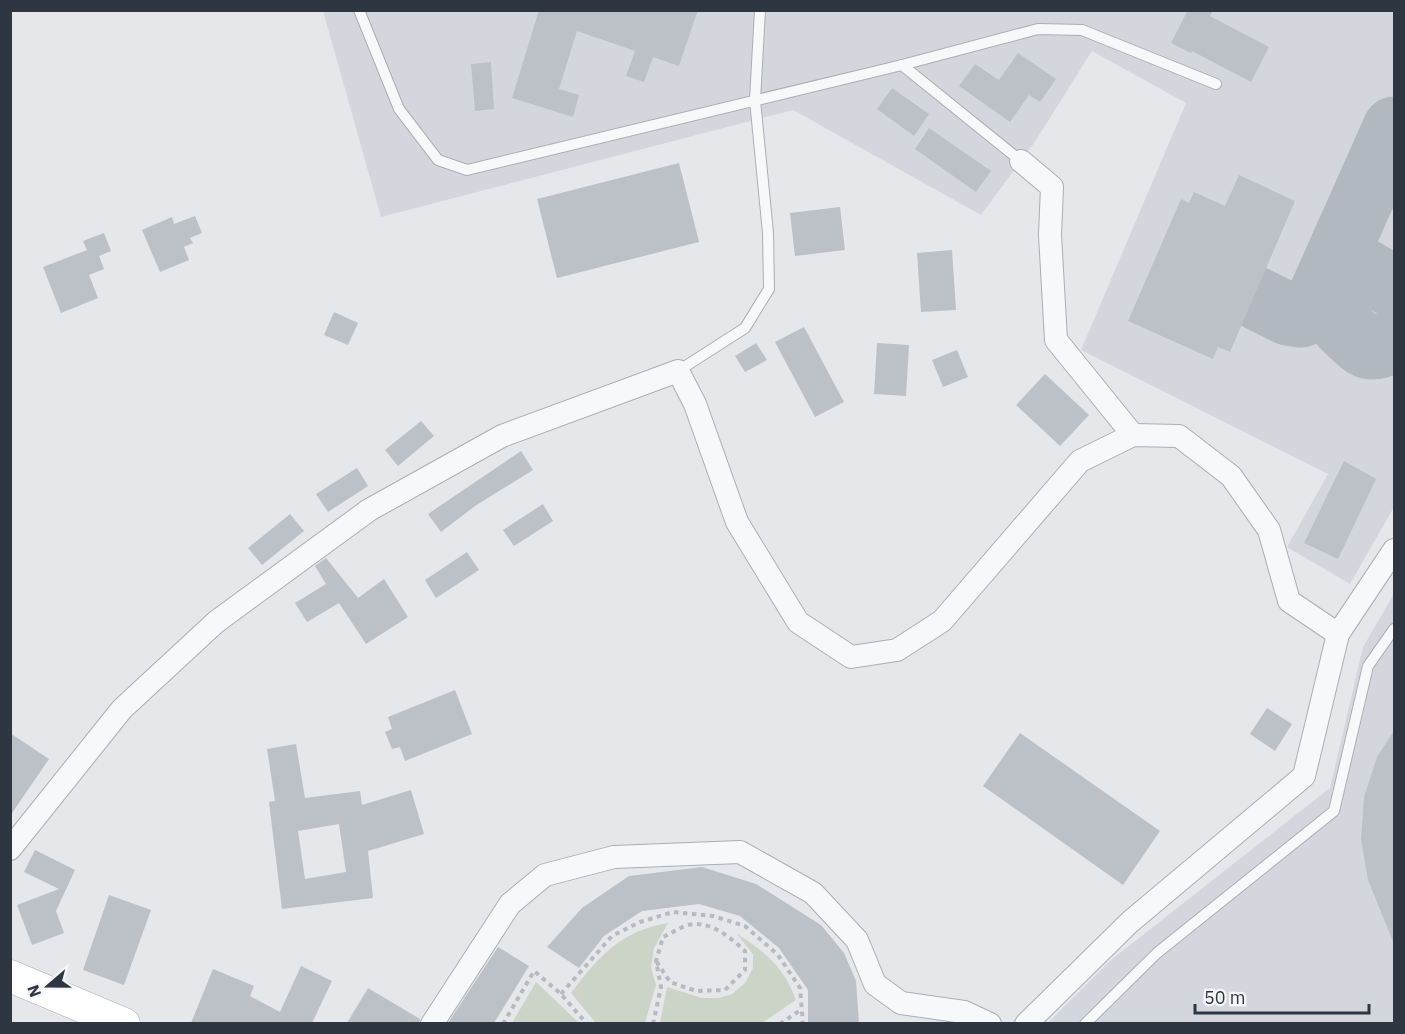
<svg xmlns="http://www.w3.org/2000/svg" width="1405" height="1034" viewBox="0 0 1405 1034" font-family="'IBM Plex Sans',sans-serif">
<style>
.built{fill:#d3d7dd}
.green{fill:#cbd4c7}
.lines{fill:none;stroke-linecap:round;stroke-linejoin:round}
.taxiway{stroke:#b2b8bf;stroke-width:63}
.building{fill:#bcc1c7;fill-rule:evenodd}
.lane-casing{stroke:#aaaeb5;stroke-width:12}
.street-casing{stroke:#aaaeb5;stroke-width:24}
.secondary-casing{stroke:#aaaeb5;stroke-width:33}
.path{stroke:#b7babe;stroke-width:4;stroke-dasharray:4.5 4.5;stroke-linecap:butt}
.lane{stroke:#f7f8f9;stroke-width:10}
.street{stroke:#f7f8f9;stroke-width:22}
.secondary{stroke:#fff;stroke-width:32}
</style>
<rect width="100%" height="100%" fill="#e5e7eb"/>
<g class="built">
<polygon points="323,11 1394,11 1394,507 1350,584 1287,547 1328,474 1081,350 1186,103 1092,51 1034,143 981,215 793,110 381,217"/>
<polygon points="1394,594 1394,1023 1047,1024 1111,960 1330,788 1363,647"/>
</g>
<g class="green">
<path d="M 668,923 L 654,948 L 651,968 L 656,985 L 645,1023 L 596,1023 L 571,993 C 599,956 621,931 668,923 Z"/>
<path d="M 737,934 C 765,951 785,969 796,1000 L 762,1023 L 660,1023 L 667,987 L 702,998 L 719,998 L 732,994 L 745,983 L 753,968 L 753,954 Z"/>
<polygon points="536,982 579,1023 512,1023"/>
</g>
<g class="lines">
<g class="taxiway">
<polyline points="1343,242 1344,254 1354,264 1394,287"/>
<path d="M 1325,283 C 1325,310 1337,322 1356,339 C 1361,343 1365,348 1372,348 C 1381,348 1388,344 1394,340"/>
<polyline points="1254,297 1288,314 1301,316 1317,301 1394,128"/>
</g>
</g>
<g class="building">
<polygon points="539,10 698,10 679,66 653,57 644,82 626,76 635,51 577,31 559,89 579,95 573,117 512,98"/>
<polygon points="1188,10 1213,10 1210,16 1269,47 1251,82 1192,51 1191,53 1171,43"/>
<polygon points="1018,53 1056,79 1040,102 1029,95 1010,122 959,86 975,64 999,80"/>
<polygon points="491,62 494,109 475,111 471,64"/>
<polygon points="892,88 929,114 914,136 877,109"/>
<polygon points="929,128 991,171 976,192 915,149"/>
<polygon points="679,163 699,242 557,278 537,199"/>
<polygon points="1239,175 1295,201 1230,352 1218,347 1213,359 1128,321 1181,199 1189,203 1194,192 1225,206"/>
<polygon points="840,207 845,250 795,256 790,213"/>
<polygon points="195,216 202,233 190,238 193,243 184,247 189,260 160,272 142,230 172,217 174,224"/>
<polygon points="104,233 111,251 99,256 104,269 89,275 98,298 61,313 43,267 87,250 83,241"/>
<polygon points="952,250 956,310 921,312 917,253"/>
<polygon points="334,312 358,323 348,345 324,335"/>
<polygon points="804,327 844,402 815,417 775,342"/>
<polygon points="756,343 767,360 745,372 735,356"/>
<polygon points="877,343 909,345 906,396 874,394"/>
<polygon points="957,350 968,377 943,387 932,360"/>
<polygon points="1045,374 1089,415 1060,446 1016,405"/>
<polygon points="421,421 434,436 398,466 385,450"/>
<polygon points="521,451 533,470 475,506 441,532 428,514"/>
<polygon points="1344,461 1376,479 1338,559 1304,543"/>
<polygon points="357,468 368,486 328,512 316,494"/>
<polygon points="543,504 553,521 514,546 503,530"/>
<polygon points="290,514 304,531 262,565 248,548"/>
<polygon points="467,552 479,570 436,598 425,580"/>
<polygon points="326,558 358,598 384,579 408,617 366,644 339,603 307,622 295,603 326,584 315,566"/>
<polygon points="455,690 472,734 405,761 400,747 392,749 385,732 392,729 388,717"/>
<polygon points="1267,708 1292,724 1275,751 1250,734"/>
<polygon points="1395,729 1395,944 1394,944 1368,880 1361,839 1364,797 1377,757"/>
<polygon points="10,733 49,759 10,816"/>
<polygon points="1020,733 1160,831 1123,885 983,786"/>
<path d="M 296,744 L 305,798 L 360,791 L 362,805 L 411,790 L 424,834 L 368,851 L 373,898 L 282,909 L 269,802 L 275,801 L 267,749 ZM 339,824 L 346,872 L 305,879 L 298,831 Z"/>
<polygon points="35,850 75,870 56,911 64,933 32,945 17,905 59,889 24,872"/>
<polygon points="702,867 756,884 821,925 844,953 856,981 859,1023 808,1023 808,990 779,948 740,916 699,904 642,911 604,936 579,968 547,947 582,908 629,876"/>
<polygon points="109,895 151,910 124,985 83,970"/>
<polygon points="498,947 529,966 494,1023 448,1023"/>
<polygon points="301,966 332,981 312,1023 191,1023 213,969 254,986 250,996 280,1012"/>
<polygon points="368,988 420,1019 419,1023 347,1023"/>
</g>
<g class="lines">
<g class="lane-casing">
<g id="lane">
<polyline points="359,10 399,109 438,160 467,170 902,65 1038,29 1082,30 1216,84"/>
<polyline points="902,65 1021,161"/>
<polyline points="678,371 745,328 769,289 768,233 755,100 760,10"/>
<polyline points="1085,1024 1157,953 1334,811 1368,666 1394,629"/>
</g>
</g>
<g class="street-casing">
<g id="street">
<polyline points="1021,161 1052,187 1050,235 1056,340 1133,435"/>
<polyline points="10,849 122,709 216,622 369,510 502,436 678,371 695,404 737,522 798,622 851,657 897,650 942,621 1080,461 1133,435 1179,436 1231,476 1269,530 1289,601 1338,634"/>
<polyline points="432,1024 510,904 545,875 614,857 740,852 813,893 857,940 875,984 901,1003 964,1012 990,1024"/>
<polyline points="1026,1024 1130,922 1304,776 1338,634 1394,550"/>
</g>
</g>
<g class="secondary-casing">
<polyline id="secondary" points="10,976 124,1024"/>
</g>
<g class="path">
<polyline points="561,994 612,936 640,922 673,912 713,916 745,926 778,955 800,988 803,1024"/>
<polyline points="503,1024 534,971 561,994 587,1024"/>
<path d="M 653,1024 L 661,987 L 656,961 L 663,937 C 670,934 677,929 685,926 C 708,918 730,937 745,951 L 745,970 L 725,990 L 696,991 L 670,982 L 656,961"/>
<polyline points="780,1024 802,1009"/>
</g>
<use href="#lane" class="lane"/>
<use href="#street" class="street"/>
<use href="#secondary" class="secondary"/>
</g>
<rect width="1405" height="1034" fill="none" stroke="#2e3642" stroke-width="24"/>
<g transform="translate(48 986) rotate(250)" stroke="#f4f6f8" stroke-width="4.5" paint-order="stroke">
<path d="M0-4.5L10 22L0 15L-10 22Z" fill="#2e3642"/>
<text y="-9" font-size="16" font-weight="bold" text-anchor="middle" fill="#2e3642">N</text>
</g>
<path d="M1195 1004v9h174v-9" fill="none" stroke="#2e3642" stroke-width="3"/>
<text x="1204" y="1004" font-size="18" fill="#2e3642" stroke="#f4f6f8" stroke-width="4.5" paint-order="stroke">50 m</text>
</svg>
